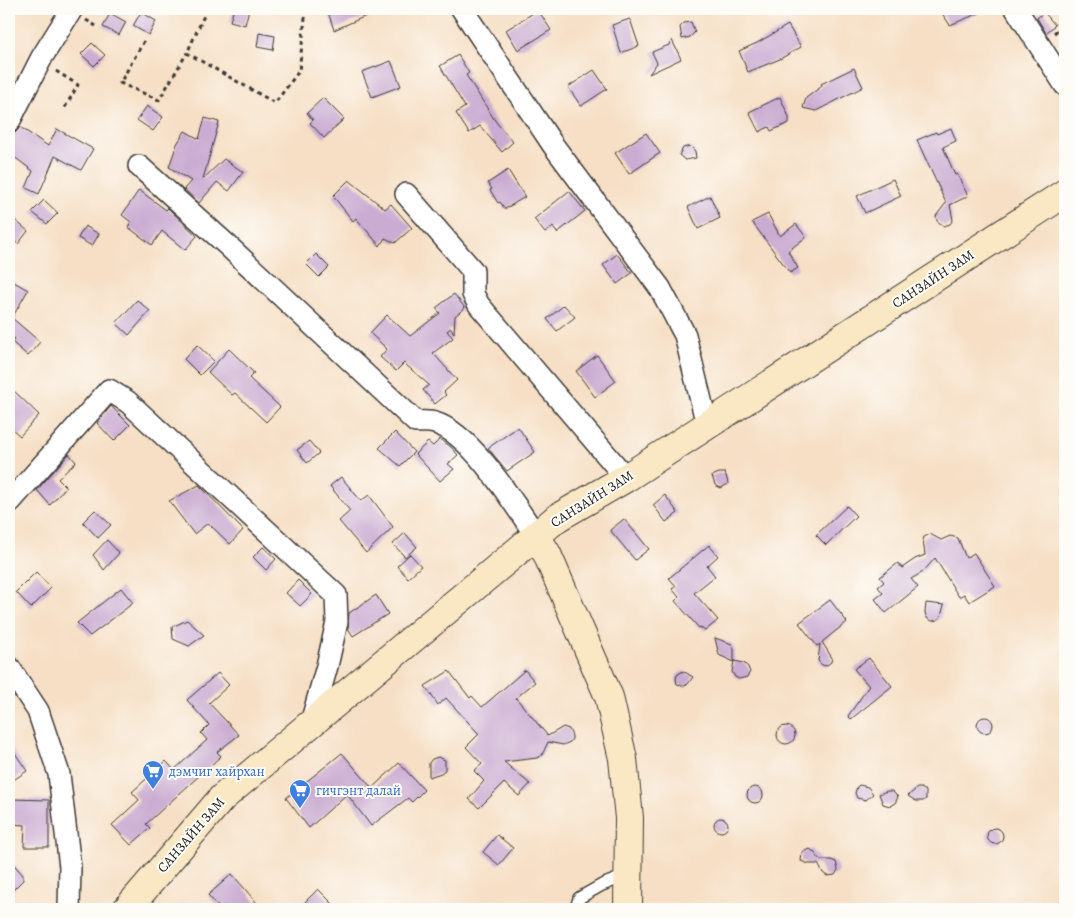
<svg xmlns="http://www.w3.org/2000/svg" width="1074" height="918" viewBox="0 0 1074 918" font-family="Alegreya,serif">
<style>
.building{fill:#caacd2}
.lines{fill:none;stroke-linecap:round;stroke-linejoin:round}
.service-casing{stroke:#3d3935;stroke-width:14}
.minor-casing{stroke:#3d3935;stroke-width:24}
.secondary-casing{stroke:#3d3935;stroke-width:30}
.path{stroke:#3d3935;stroke-width:3;stroke-dasharray:4 4;stroke-linecap:butt}
.service{stroke:#fff;stroke-width:11}
.minor{stroke:#fff;stroke-width:21}
.secondary{stroke:#fae7c3;stroke-width:28}
.labels{text-anchor:middle;dominant-baseline:central;stroke-width:4;stroke-linejoin:round;paint-order:stroke}
.street-label{font-size:14px;fill:#1c1c1c;stroke:#fdfcf7}
.shop-label{font-size:14px;fill:#366cbe;stroke:#fdfcf7;text-anchor:start}
</style>
<rect width="100%" height="100%" fill="#fdfcf7"/>
<filter id="ink" filterUnits="userSpaceOnUse"><feTurbulence type="fractalNoise" baseFrequency=".02" numOctaves="2"/><feDisplacementMap in="SourceGraphic" scale="10" xChannelSelector="R" yChannelSelector="G"/><feConvolveMatrix kernelMatrix="1 2 1 2 8 2 1 2 1" color-interpolation-filters="sRGB"/></filter>
<filter id="wash" filterUnits="userSpaceOnUse"><feTurbulence type="fractalNoise" baseFrequency=".0096" numOctaves="4" result="noise"/><feDisplacementMap in="SourceGraphic" scale="20" xChannelSelector="R" yChannelSelector="G"/><feGaussianBlur stdDeviation="1.12" result="paint"/><feColorMatrix in="noise" values="0 0 0 0 0 0 0 0 0 0 0 0 0 0 0 0 0 1.4 0 .05"/><feComposite in="paint" operator="in"/></filter>
<g filter="url(#wash)">
<rect width="100%" height="100%" fill="#f6dfc5"/>
<g id="blocks">
<g class="building">
<polygon points="234,9 249,9 245,25 230,21"/>
<polygon points="327,9 382,9 334,30"/>
<polygon points="939,9 989,9 950,25"/>
<polygon points="538,10 551,30 518,50 506,30"/>
<polygon points="141,12 156,21 149,35 133,26"/>
<polygon points="1044,12 1055,25 1046,33 1037,18"/>
<polygon points="110,13 126,22 119,35 103,27"/>
<polygon points="630,19 639,46 621,53 612,25"/>
<polygon points="691,22 695,32 690,37 682,39 680,27 684,23"/>
<polygon points="788,25 801,47 780,59 748,72 739,51 757,43"/>
<polygon points="259,33 275,36 273,50 257,47"/>
<polygon points="672,40 681,59 649,74 657,63 652,52 669,45"/>
<polygon points="92,43 105,55 94,66 81,54"/>
<polygon points="458,55 469,73 466,75 496,122 513,142 502,152 480,126 469,133 456,113 465,107 440,66"/>
<polygon points="391,61 401,86 372,97 362,72"/>
<polygon points="854,68 863,87 816,111 803,108 806,98 822,86 821,84"/>
<polygon points="594,70 607,89 581,106 568,87"/>
<polygon points="780,97 789,117 789,123 771,131 769,127 759,132 749,112"/>
<polygon points="323,98 344,119 324,138 310,123 313,120 307,113"/>
<polygon points="147,106 163,117 153,131 137,120"/>
<polygon points="205,118 219,122 203,179 224,159 243,172 229,191 217,182 199,203 184,189 191,181 169,167 177,144 185,131 199,139"/>
<polygon points="20,127 48,146 57,129 93,149 81,170 55,156 39,194 26,188 33,171 9,153 9,140"/>
<polygon points="951,128 956,141 943,147 955,175 957,174 968,196 950,205 953,220 950,224 944,226 937,221 936,216 946,203 917,140 936,132 937,134"/>
<polygon points="646,133 660,153 629,174 615,153"/>
<polygon points="690,146 695,151 696,158 685,160 679,155 683,148"/>
<polygon points="508,170 525,197 505,209 500,202 498,203 490,190 492,189 488,183"/>
<polygon points="893,179 901,196 865,213 857,196"/>
<polygon points="349,180 385,209 391,204 412,228 395,243 385,238 380,246 356,218 353,221 333,196"/>
<polygon points="139,190 166,210 168,208 197,236 185,250 162,231 152,245 128,227 131,222 122,215"/>
<polygon points="569,191 585,211 557,233 553,227 545,233 534,219"/>
<polygon points="710,196 720,218 698,229 688,207"/>
<polygon points="44,200 58,213 47,224 32,212"/>
<polygon points="768,214 780,236 796,224 806,237 788,251 798,268 790,273 752,222"/>
<polygon points="9,215 28,231 18,244 9,237"/>
<polygon points="85,226 99,234 92,246 78,238"/>
<polygon points="316,254 329,267 319,277 306,264"/>
<polygon points="617,254 632,273 617,284 603,265"/>
<polygon points="14,282 28,290 12,318 40,342 28,356 12,342 15,339 9,334 9,291"/>
<polygon points="454,294 465,308 455,316 454,333 451,328 447,331 453,338 433,353 457,380 444,392 446,395 435,404 423,390 429,385 404,363 396,371 380,357 387,349 370,333 387,315 410,336 440,313 436,308"/>
<polygon points="137,300 150,311 129,335 116,323"/>
<polygon points="564,305 575,317 557,331 547,319"/>
<polygon points="197,345 214,361 200,375 184,359"/>
<polygon points="229,349 254,373 249,378 280,407 266,422 235,393 232,395 208,372"/>
<polygon points="597,355 616,381 595,397 576,371"/>
<polygon points="9,386 39,415 20,436 9,426"/>
<polygon points="111,406 130,425 114,441 97,423"/>
<polygon points="518,427 535,452 507,471 488,448"/>
<polygon points="395,432 414,452 400,466 379,448"/>
<polygon points="440,439 451,447 458,455 448,464 454,469 440,481 415,454 428,442 433,446"/>
<polygon points="309,441 319,453 307,463 297,450"/>
<polygon points="69,454 76,462 58,479 66,487 50,505 37,490"/>
<polygon points="719,473 725,473 727,479 728,484 721,488 715,485 712,476"/>
<polygon points="341,477 361,501 369,495 393,527 366,553 339,521 350,511 330,486"/>
<polygon points="199,485 243,530 230,544 208,523 194,534 169,501"/>
<polygon points="665,495 678,513 666,522 653,505"/>
<polygon points="847,506 856,516 826,545 816,535"/>
<polygon points="95,510 111,525 98,538 83,522"/>
<polygon points="624,519 649,549 635,560 610,530"/>
<polygon points="405,533 417,547 405,557 393,544"/>
<polygon points="930,534 941,540 950,536 958,538 966,558 974,553 995,586 969,602 964,594 959,597 935,558 923,572 911,579 918,587 886,613 875,599 883,593 878,587 884,582 880,577 898,563 902,568 915,559 925,555 923,540 924,537"/>
<polygon points="107,540 119,553 104,570 93,555"/>
<polygon points="709,545 718,556 707,566 715,576 694,593 718,620 705,631 700,627 699,628 675,601 679,597 672,589 676,586 669,578"/>
<polygon points="263,547 276,559 266,570 253,557"/>
<polygon points="410,554 421,566 408,578 397,566"/>
<polygon points="36,572 51,588 31,608 16,592"/>
<polygon points="298,580 312,594 300,606 286,593"/>
<polygon points="121,588 133,603 90,636 77,623"/>
<polygon points="376,595 388,614 353,636 348,628 349,613"/>
<polygon points="830,600 847,622 822,642 832,658 831,662 826,666 822,665 818,661 820,644 817,646 799,623"/>
<polygon points="926,603 944,605 941,616 938,620 932,621 927,618 925,613"/>
<polygon points="187,620 204,635 189,646 173,639 172,627"/>
<polygon points="715,638 732,644 734,649 734,662 719,655"/>
<polygon points="869,658 892,686 851,719 848,716 869,686 854,669"/>
<polygon points="734,661 744,663 748,667 750,672 747,677 739,679 735,677 732,672"/>
<polygon points="525,670 535,682 516,698 548,736 563,727 569,729 572,736 572,739 570,742 563,745 548,742 542,755 537,758 504,762 530,784 519,796 504,783 479,808 469,799 484,781 474,771 482,764 466,747 479,734 446,698 438,705 425,686 449,671 470,698 472,696 482,707"/>
<polygon points="683,671 693,677 688,684 684,686 677,684 676,679 677,675"/>
<polygon points="218,673 229,685 209,703 239,735 217,752 221,756 146,824 150,828 131,845 112,825 139,800 132,792 166,761 174,770 207,740 201,733 209,725 187,700"/>
<circle cx="985" cy="725" r="8"/>
<circle cx="786" cy="735" r="9"/>
<polygon points="9,744 27,771 9,783"/>
<polygon points="342,753 372,788 399,763 424,790 412,802 408,798 371,826 347,794 309,828 286,798"/>
<polygon points="438,757 445,760 445,770 441,773 429,777 429,763 432,759"/>
<polygon points="859,785 868,787 873,794 866,800 857,798 855,793 857,787"/>
<circle cx="755" cy="795" r="8"/>
<polygon points="917,788 921,788 926,791 926,799 923,801 916,801 908,796"/>
<polygon points="887,791 892,791 898,797 895,803 890,806 883,804 879,794"/>
<polygon points="11,799 49,800 49,847 24,847 25,825 10,824"/>
<circle cx="721" cy="825" r="7"/>
<circle cx="995" cy="836" r="8"/>
<polygon points="497,835 513,848 499,865 483,852"/>
<polygon points="810,849 814,852 820,860 831,860 836,862 838,870 835,875 827,876 823,873 818,864 809,864 801,861 802,852"/>
<polygon points="9,859 23,875 23,880 9,894"/>
<polygon points="232,874 262,909 220,909 208,895"/>
<polygon points="318,889 338,909 298,909"/>
</g>
</g>
</g>
<g filter="url(#ink)">
<use href="#blocks" fill-opacity="0" stroke="#3d3935" stroke-width="1"/>
<g class="lines">
<g class="service-casing">
<polyline id="service" points="576,909 579,898 602,885 628,875"/>
</g>
<g class="minor-casing">
<g id="minor">
<polyline points="462,9 553,145 660,288 685,335 707,425"/>
<polyline points="1016,9 1065,85"/>
<polyline points="9,122 42,57 72,9"/>
<path d="M 139,166 L 226,244 L 416,422 C 422,422 429,421 435,423 C 471,433 515,505 536,536"/>
<polyline points="406,194 473,271 473,294 479,305 626,478"/>
<polyline points="9,503 109,390 128,402 336,595 337,622 327,666 311,723"/>
<polyline points="9,667 38,711 59,774 70,867 69,909"/>
</g>
</g>
<g class="secondary-casing">
<g id="secondary">
<polyline points="536,536 547,554 609,697 623,759 629,818 628,909"/>
<polyline points="127,909 222,798 557,518 626,478 1065,193"/>
</g>
</g>
<g class="path">
<polyline points="207,9 187,53 275,103 299,71 306,9"/>
<polyline points="86,20 96,26"/>
<polyline points="1054,33 1065,24"/>
<polyline points="144,41 120,83 159,100 187,53"/>
<polyline points="56,71 78,85 64,109"/>
</g>
<use href="#service" class="service"/>
<use href="#minor" class="minor"/>
<use href="#secondary" class="secondary"/>
</g>
</g>
<defs>
<g id="supermarket-pin" transform="scale(1.125)"><path d="M0 17L-7.5 6A9.5 9.5 0 1 1 7.5 6Z" fill="#3f7fe0" stroke="#fdfcf7"/><path d="M-6-5.5h2.5l.6 2H6L4.5 2H-2.5L-4.4-4H-6ZM-1.5 3.2a1.3 1.3 0 1 0 .1 0ZM3 3.2a1.3 1.3 0 1 0 .1 0Z" fill="#fff"/></g>
</defs>
<g fill-rule="evenodd">
<use href="#supermarket-pin" x="153" y="771"/>
<use href="#supermarket-pin" x="300" y="790"/>
</g>
<g class="labels">
<g class="street-label">
<text transform="translate(933 279) rotate(-33)">САНЗАЙН ЗАМ</text>
<text transform="translate(592 499) rotate(-32)">САНЗАЙН ЗАМ</text>
<text transform="translate(191 835) rotate(-49)">САНЗАЙН ЗАМ</text>
</g>
<g class="shop-label">
<text x="169" y="771">дэмчиг хайрхан</text>
<text x="316" y="790">гичгэнт далай</text>
</g>
</g>
<rect width="1074" height="918" fill="none" stroke="#fdfcf7" stroke-width="30"/>
</svg>
